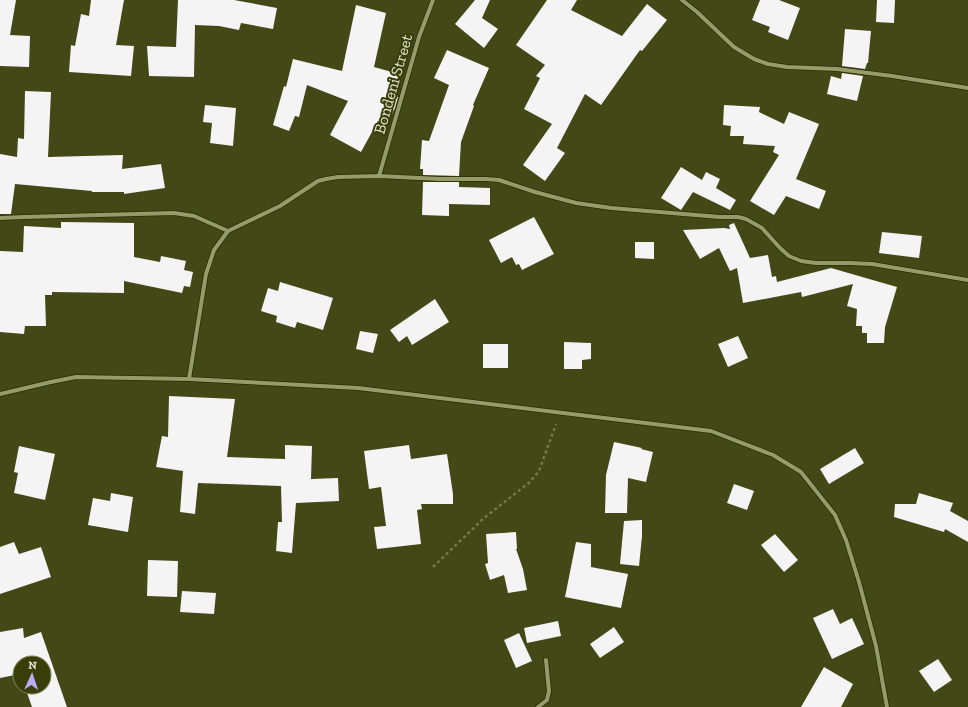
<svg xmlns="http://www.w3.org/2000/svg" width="968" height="707" viewBox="0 0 968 707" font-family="'Zilla Slab',serif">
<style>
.building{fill:#f4f4f4}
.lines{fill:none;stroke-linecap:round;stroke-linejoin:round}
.minor-casing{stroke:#292d07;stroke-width:5.5}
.path{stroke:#74794f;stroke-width:2.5;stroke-dasharray:3 3;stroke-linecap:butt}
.minor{stroke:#959c6a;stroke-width:4}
.labels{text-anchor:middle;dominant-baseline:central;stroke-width:4;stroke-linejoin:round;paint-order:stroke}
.street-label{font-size:16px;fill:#e1e6cc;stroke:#383d0a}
</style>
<rect width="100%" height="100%" fill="#424816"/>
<g class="building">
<polygon points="0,0 16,0 10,35 30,36 29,67 0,66"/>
<polygon points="91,0 124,0 116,45 134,46 131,76 69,72 71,45 75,46 81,14 89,16"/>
<polygon points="178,0 234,0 277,8 273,29 241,23 239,30 219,26 195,25 194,77 149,76 147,46 176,47"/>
<polygon points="475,0 490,0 482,18 498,29 484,48 455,24"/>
<polygon points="547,0 577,0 571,10 622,36 647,4 667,20 642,51 640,50 601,105 585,94 557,148 565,153 545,181 523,165 552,124 524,109 540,78 536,76 545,65 516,45"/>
<polygon points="760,0 779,0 800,8 788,40 768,32 770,27 752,20"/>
<polygon points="877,0 895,0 894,23 876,22"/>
<polygon points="356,5 386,13 374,67 399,74 393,95 398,97 395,108 386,125 378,121 361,152 330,135 348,101 307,85 299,117 295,116 289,131 273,125 284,86 286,87 293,59 342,71"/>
<polygon points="845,29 871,31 868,63 867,63 865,69 842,66"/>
<polygon points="447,50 489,68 473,105 474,106 461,142 459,176 423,175 423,169 420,169 422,140 429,141 449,85 434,78"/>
<polygon points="842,73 863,76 857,101 827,94 831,76 841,79"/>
<polygon points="25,91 51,92 48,157 123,155 122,169 161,164 165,188 124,194 124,192 92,192 92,191 15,184 11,214 0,214 0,154 17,157 18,138 24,139"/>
<polygon points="205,105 236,108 233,146 210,143 212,123 203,122"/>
<polygon points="724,105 760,107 759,112 784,124 789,112 819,124 796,179 826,191 819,209 786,196 774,215 750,201 779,155 773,152 775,146 743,144 744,136 730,136 731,126 723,125"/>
<polygon points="681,167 702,180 706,172 720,179 716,188 736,200 730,210 693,192 681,210 661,198"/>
<polygon points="423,182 459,182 459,187 490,188 490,205 449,204 449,216 422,215"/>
<polygon points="534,217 554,254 522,270 519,264 516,265 512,257 501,263 489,240"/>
<polygon points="61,222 134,223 134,257 160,262 161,256 186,261 184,270 193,272 190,287 184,286 182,293 124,281 124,293 52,292 52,295 45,295 46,326 25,326 24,334 0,332 0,251 23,252 24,226 61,228"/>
<polygon points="734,223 750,258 768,255 772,277 776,276 777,282 831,268 897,287 885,327 884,343 867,343 867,333 862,333 862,326 856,326 857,309 847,306 853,284 802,297 801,292 743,303 737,268 730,271 719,248 700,259 683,230 724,228 730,229 729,225"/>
<polygon points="882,232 922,236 919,258 879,253"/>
<polygon points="635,242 654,242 654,259 635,258"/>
<polygon points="280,282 333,298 323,330 297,322 295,328 276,322 277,316 261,311 268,288 278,291"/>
<polygon points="435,299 449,322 412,345 407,336 399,342 390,330"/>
<polygon points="360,331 378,334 373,353 356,349"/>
<polygon points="738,336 748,358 728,367 718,344"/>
<polygon points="564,342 591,343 591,359 582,360 582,369 564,369"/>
<rect x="483" y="344" width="25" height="24"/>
<polygon points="169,396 235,399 227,457 285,459 285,445 312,446 311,479 338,478 339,501 296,503 292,553 276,551 278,522 282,522 281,486 198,483 195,514 180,512 183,471 156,467 162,436 168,437"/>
<polygon points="614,442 642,448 641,449 653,452 646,482 628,478 627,513 605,513 606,475"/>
<polygon points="409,445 411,459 447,454 453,494 453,504 421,504 422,509 417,510 421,544 377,549 374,527 386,526 381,487 369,489 364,451"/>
<polygon points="19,446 55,454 45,500 14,493 18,473 14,472"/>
<polygon points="855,448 864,463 829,484 820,469"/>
<polygon points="734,484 754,491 747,510 727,503"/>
<polygon points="111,493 133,497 128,532 88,525 93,498 110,501"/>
<polygon points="919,493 953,503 950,511 968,521 968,542 945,529 944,532 894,517 895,504 916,504"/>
<polygon points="642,520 642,536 639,566 620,564 624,521"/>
<polygon points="516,532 517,549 516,549 523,569 527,590 508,593 504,575 490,580 485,564 488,563 486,534"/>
<polygon points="775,534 798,560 784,572 761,545"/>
<polygon points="14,542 19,554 41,547 51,577 0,594 0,547"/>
<polygon points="576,542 591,544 591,567 628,574 621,608 565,597"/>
<polygon points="148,560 178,561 177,597 147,596"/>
<polygon points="182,591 216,593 214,614 180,612"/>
<polygon points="833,609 840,624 852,618 864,644 832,659 813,618"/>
<polygon points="558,621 561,636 527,643 524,628"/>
<polygon points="614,627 624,642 600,658 590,644"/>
<polygon points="23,628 24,638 41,632 67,707 32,707 25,687 44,687 44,663 20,663 20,674 0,678 0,632"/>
<polygon points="519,633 532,661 516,668 504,640"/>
<polygon points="938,659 952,680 934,692 919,671"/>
<polygon points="824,667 853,684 841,707 801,707"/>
</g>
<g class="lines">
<g class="minor-casing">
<g id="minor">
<polyline points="682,0 697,12 734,47 754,59 768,64 787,67 837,69 892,76 968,88"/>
<polyline points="379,176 419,37 433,0"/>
<polyline points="0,218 24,217 174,213 194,216 228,231"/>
<polyline points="189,379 206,274 214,250 228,231 280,206 318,181 326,179 338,177 379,176 440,179 486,179 499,180 535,192 576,203 611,208 720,217 738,217 746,219 762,228 780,248 789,256 801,261 816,263 850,263 872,264 968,280"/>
<polyline points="0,394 51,382 76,377 189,379 358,388 711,431 773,455 801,472 835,515 846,540 859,582 876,646 887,707"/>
<polyline points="538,707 547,700 549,691 546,660"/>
</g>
</g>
<polyline class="path" points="433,567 484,518 530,482 539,471 556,424"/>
<use href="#minor" class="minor"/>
</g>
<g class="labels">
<g class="street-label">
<text transform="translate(393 84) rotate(-74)">Bondeni Street</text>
</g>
</g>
<g transform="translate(32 675) rotate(3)"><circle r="19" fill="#383d0a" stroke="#7c8158"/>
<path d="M0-3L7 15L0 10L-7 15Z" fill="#bcaaf5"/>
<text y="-6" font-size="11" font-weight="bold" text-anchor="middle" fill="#e1e6cc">N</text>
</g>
</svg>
